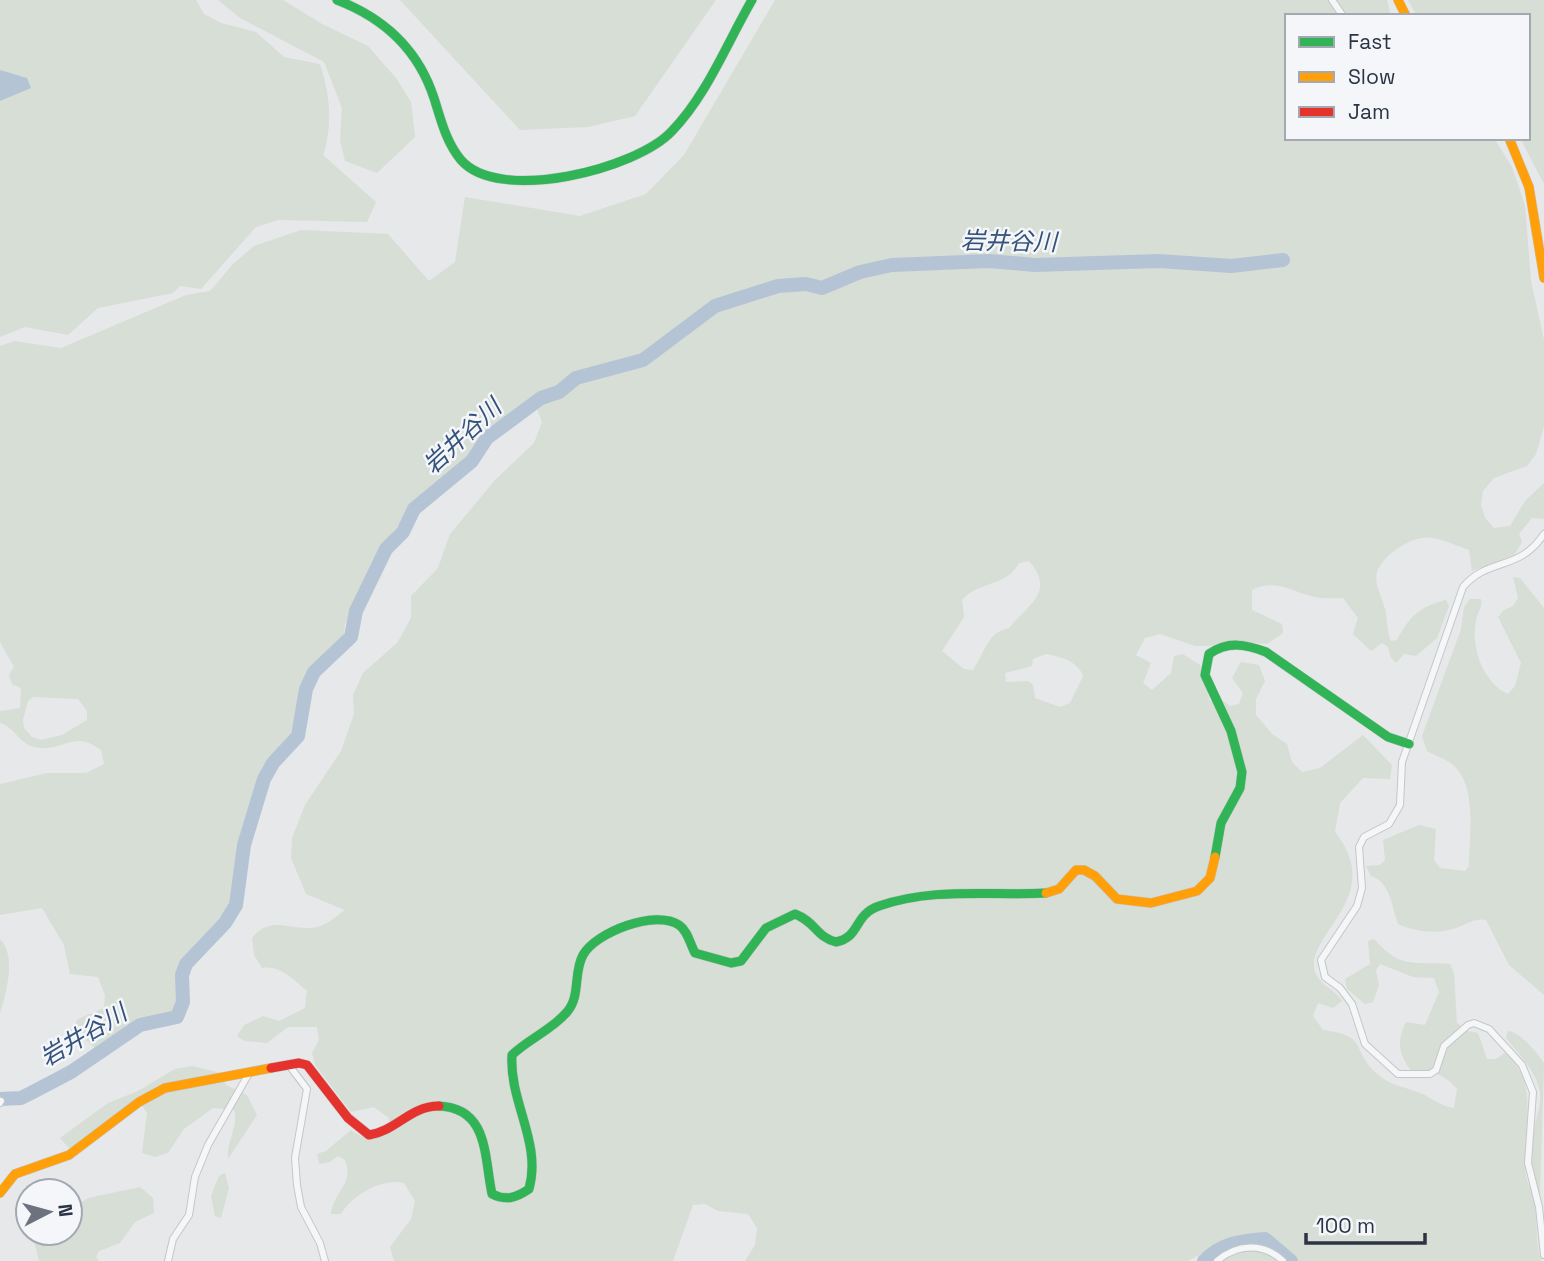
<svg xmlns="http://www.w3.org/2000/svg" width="1544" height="1261" viewBox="0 0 1544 1261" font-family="'Space Grotesk','Noto Sans JP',sans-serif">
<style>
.green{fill:#d6ded6;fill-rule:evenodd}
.water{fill:#b4c4d5}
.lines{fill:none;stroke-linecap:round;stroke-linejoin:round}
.river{stroke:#b4c4d5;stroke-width:14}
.street-casing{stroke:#c4c6c8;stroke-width:8}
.fast-casing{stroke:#c4c6c8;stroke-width:10}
.slow-casing{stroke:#c4c6c8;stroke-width:10}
.jam-casing{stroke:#c4c6c8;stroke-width:10}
.street{stroke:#f5f6f7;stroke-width:6}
.fast{stroke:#30b455;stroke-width:9}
.slow{stroke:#ff9f0a;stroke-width:9}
.jam{stroke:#e5322d;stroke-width:9}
.labels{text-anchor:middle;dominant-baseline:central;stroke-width:5;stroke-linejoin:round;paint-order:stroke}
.water-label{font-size:24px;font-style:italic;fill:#34527a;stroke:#f4f6f9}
</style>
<rect width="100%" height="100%" fill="#e6e8ea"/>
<g class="green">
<path d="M 0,0 L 196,0 L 204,14 L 221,23 L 256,32 L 284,57 L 320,64 C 330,94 333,125 323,155 L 376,202 L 367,222 L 278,220 L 256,227 L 201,289 L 180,286 L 173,293 L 98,308 L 68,335 L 25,327 L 0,337 Z"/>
<polygon points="218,0 283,0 322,24 368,46 396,78 411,102 415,137 377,173 345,161 340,141 342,108 324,62 240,18"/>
<polygon points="400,0 716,0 635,116 588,127 520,130"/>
<path d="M 775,0 L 1387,0 L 1391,16 L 1287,16 L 1287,138 L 1494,138 L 1512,167 L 1525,206 L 1531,281 L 1544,340 L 1544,427 L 1536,454 L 1527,466 L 1494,478 L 1483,491 L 1481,505 L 1485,518 L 1494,528 L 1510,526 L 1525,501 L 1544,483 L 1544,519 L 1532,518 L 1519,534 L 1522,542 L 1514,555 L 1472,571 L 1469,550 C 1435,538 1426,529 1394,551 C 1388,555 1379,565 1377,572 C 1374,585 1382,597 1385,609 C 1388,620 1386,629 1391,641 L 1397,640 C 1409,617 1420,606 1446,600 L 1449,606 L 1437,638 L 1416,656 L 1404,654 L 1396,663 L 1391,658 L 1388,647 L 1382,643 L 1371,651 L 1353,634 L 1358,618 L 1343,598 C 1334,598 1324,599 1315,597 C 1292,592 1276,578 1252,590 L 1252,610 L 1282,624 L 1283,633 L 1267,644 L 1230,641 L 1209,646 L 1195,646 L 1160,634 L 1145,638 L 1136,655 L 1151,663 L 1143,683 L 1152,690 L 1171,673 L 1174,656 L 1183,654 L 1200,665 L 1210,701 L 1222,700 L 1230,706 L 1239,704 L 1243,693 L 1232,678 L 1241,662 L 1259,665 L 1265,681 L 1256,699 L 1256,715 L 1272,734 L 1287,744 L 1292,762 L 1302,772 L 1320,768 L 1363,735 L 1392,765 L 1390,779 L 1363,778 L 1340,803 L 1335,832 C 1389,899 1299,937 1316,974 C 1321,986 1335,989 1342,1001 L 1333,1008 L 1318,1003 L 1313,1016 L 1323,1030 C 1369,1036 1351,1049 1375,1072 C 1390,1086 1403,1086 1420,1093 C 1433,1098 1439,1106 1454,1108 L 1457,1089 C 1444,1074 1430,1069 1411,1071 C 1399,1054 1396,1041 1406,1022 L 1425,1025 L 1439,992 L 1434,978 L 1413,977 L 1380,964 L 1376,970 L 1379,985 L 1373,1002 L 1365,1004 L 1347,989 L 1345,979 L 1370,964 L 1368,941 L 1374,939 C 1401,970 1413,961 1450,964 L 1454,974 L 1457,1023 L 1468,1031 L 1478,1033 L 1487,1059 L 1496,1059 L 1505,1053 C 1543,1084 1520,1133 1526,1176 C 1528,1185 1532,1193 1534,1202 C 1538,1222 1535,1241 1541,1261 L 1222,1261 L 1224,1259 L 1216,1246 L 1188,1261 L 745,1261 L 755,1245 L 757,1228 L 748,1214 L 718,1211 L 705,1204 L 693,1205 L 673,1261 L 394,1261 L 390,1247 L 411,1219 L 415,1201 L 404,1183 C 381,1178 353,1195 341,1214 L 331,1214 C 333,1192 355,1184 345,1160 L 338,1156 L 330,1162 L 319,1164 L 317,1154 L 326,1151 L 351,1130 C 366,1141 374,1140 390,1130 L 389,1118 L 374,1107 L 351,1112 L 315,1065 L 312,1053 L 319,1040 L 317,1027 L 288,1027 L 267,1043 L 244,1041 L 237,1036 L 244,1025 L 263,1016 L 279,1021 L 305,1008 L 307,991 C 294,980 280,965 262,968 L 254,955 L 252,938 C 270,916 286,929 310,928 C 324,928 334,918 345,910 L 306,894 L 291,858 L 292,838 L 305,805 L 341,751 L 354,714 L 353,695 L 363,673 L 397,643 L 411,618 L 411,596 L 438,568 L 450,534 L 495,480 L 534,443 L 542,422 L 537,409 L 524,408 L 484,435 L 451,476 L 416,502 L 378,552 L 345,625 L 344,636 L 310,670 L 301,692 L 296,728 L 290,743 L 268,764 L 242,834 L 232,900 L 224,917 L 196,943 L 177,970 L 180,996 L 174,1014 L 162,1020 L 137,1022 L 96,1049 L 86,1040 L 73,1043 L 70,1031 L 78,1019 L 104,1008 L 105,995 L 98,977 L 70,974 L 64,945 L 42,908 L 0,915 L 0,784 L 47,773 L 86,773 L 104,764 L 101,750 C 72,727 60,756 31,746 C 18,741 13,726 0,723 L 0,711 L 20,708 L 21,688 L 12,684 L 9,675 L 14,667 L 0,642 L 0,346 L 14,341 L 61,348 L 186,295 L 210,291 L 233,264 L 254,246 L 301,230 L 388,234 L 429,281 L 455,262 L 465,197 L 580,216 L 646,194 L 684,155 ZM 1029,561 C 1056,592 1028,605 1009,628 C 987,632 985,653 973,670 L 964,669 L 942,651 L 964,617 L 962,600 C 978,581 1007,587 1019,563 ZM 1046,654 C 1061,657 1078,661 1083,676 L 1070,703 L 1060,707 L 1035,698 L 1033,685 L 1028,681 L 1006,682 L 1005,673 L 1032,666 L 1033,659 ZM 33,697 L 78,699 L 87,711 L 87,720 L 62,735 L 41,740 L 32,737 L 24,728 L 23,720 L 28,701 Z"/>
<polygon points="1408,0 1544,0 1544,184 1520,138 1528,138 1528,16 1417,16"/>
<path d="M 1513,577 L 1520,578 L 1544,608 L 1544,995 L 1509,965 L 1486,920 C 1475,918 1469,923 1459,927 C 1440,935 1416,932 1398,924 C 1392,906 1390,882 1371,876 L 1366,866 L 1380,865 L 1385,860 L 1383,840 L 1419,825 L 1436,829 L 1434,860 L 1440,868 L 1465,871 L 1469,866 C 1469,834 1478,786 1452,764 C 1445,758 1435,756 1427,751 L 1422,736 L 1461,629 L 1464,607 L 1470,599 L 1481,599 C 1483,608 1477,612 1476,621 C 1470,647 1484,684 1508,694 L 1515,686 L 1521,663 L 1498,617 L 1504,610 L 1513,606 L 1518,598 Z"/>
<path d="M 0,939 C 17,956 6,993 0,1013 Z"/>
<path d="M 1508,1031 C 1520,1032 1537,1052 1544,1063 L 1540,1195 C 1529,1170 1531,1147 1536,1120 C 1539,1109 1542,1099 1539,1088 C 1534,1069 1518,1053 1506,1038 Z"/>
<path d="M 192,1066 L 220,1073 L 226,1085 L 247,1095 L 257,1115 L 228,1159 C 226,1142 239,1126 234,1110 L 213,1108 L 184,1129 L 168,1153 L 155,1157 L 142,1153 L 147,1113 L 143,1107 L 130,1105 C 116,1115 81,1146 69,1148 L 60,1138 L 108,1103 L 138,1091 L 175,1069 Z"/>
<polygon points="225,1173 229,1188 221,1218 215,1216 211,1196 219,1176"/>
<polygon points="140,1187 153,1198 154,1213 135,1222 120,1243 99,1251 96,1257 99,1261 39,1261 32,1233 70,1233 70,1210 88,1198"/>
</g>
<polygon class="water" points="0,70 27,78 31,88 0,101"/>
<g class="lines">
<g class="river">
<polyline points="0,1099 21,1098 31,1093 71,1072 140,1025 177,1017 183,1002 182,975 186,964 225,923 236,905 244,845 264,779 273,763 298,736 306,689 314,672 351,637 356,611 386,549 403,532 414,509 472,461 487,438 541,398 559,392 576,378 643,360 715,306 778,286 806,284 822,288 860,272 892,265 989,261 1035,265 1159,261 1231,266 1283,260"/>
<path d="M 1204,1261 C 1222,1243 1240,1241 1265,1239 L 1291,1261"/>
</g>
<g class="street-casing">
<g id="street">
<polyline points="1332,0 1343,16"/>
<path d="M 1544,534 C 1519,572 1488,557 1463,587 L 1402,762 L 1400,805 L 1389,824 L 1364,837 L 1359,847 L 1362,888 L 1357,906 L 1321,960 L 1325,977 L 1340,988 L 1352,1004 L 1365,1044 L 1398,1074 L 1430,1074 L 1436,1070 L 1444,1046 L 1468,1025 L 1474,1023 L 1489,1029 L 1522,1065 L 1533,1092 L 1528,1163 L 1539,1207 L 1544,1255"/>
<polyline points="288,1064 307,1089 295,1158 297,1185 301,1207 320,1243 325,1261"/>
<polyline points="0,1103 1,1101"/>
<polyline points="168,1261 173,1239 189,1215 195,1177 208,1145 248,1075"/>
<path d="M 1217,1261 C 1237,1244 1263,1242 1283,1261"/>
</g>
</g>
<g class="fast-casing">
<g id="fast">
<path d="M 337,0 C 384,18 418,49 434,98 C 441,120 446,142 461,160 C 499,204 637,169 672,131 C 707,95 727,43 752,0"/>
<path d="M 1215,857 L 1221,823 L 1240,788 L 1242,772 L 1231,731 L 1205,675 L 1209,654 C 1228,641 1245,644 1266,652 L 1388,737 L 1409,744"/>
<path d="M 439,1106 C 489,1108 484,1157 492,1194 C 506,1201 516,1198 529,1189 C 542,1142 509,1102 512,1055 C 528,1039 552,1030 567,1012 C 581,996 573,973 583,955 C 596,932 656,909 679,925 C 688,931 690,944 695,953 L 731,963 L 741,961 L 766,928 L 795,914 C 816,922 816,937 836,942 C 861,937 853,915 879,906 C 934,887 989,896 1046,893"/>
</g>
</g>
<g class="slow-casing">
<g id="slow">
<polyline points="1398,0 1406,16"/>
<polyline points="1509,138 1529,187 1544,278"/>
<polyline points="1046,893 1059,889 1076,870 1084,870 1095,876 1117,899 1151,903 1197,891 1210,878 1215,857"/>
<polyline points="0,1193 15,1174 69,1155 139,1102 165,1088 271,1068"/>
</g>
</g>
<g class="jam-casing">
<path id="jam" d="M 271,1068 L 299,1063 L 307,1065 L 348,1118 L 369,1135 C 396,1131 410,1106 439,1106"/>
</g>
<use href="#street" class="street"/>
<use href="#fast" class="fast"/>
<use href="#slow" class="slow"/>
<use href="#jam" class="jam"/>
</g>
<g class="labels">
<g class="water-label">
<text transform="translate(1009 241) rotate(1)">岩井谷川</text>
<text transform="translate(462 436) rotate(-43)">岩井谷川</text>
<text transform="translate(83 1035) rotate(-31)">岩井谷川</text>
</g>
</g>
<rect x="1285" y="14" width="245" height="126" fill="#f4f6f9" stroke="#a4a8b1" stroke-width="2"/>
<rect x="1299" y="37" width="35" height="10" fill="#30b455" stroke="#a4a8b1" stroke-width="2"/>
<text x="1348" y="49" font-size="21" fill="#2b3445">Fast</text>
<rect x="1299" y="72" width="35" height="10" fill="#ff9f0a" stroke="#a4a8b1" stroke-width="2"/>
<text x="1348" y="84" font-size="21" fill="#2b3445">Slow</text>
<rect x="1299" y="107" width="35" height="10" fill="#e5322d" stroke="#a4a8b1" stroke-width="2"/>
<text x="1348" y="119" font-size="21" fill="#2b3445">Jam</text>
<g transform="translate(49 1212) rotate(84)"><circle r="33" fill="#f4f6f9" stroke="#a4a8b1" stroke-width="2"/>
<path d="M0-5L12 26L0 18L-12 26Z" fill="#6c737f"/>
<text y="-10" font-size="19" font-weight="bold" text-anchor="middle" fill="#2b3445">N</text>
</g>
<path d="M1306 1233v10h119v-10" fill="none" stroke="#2b3445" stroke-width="3.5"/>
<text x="1316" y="1233" font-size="21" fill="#2b3445" stroke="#f4f6f9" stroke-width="5" paint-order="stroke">100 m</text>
</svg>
